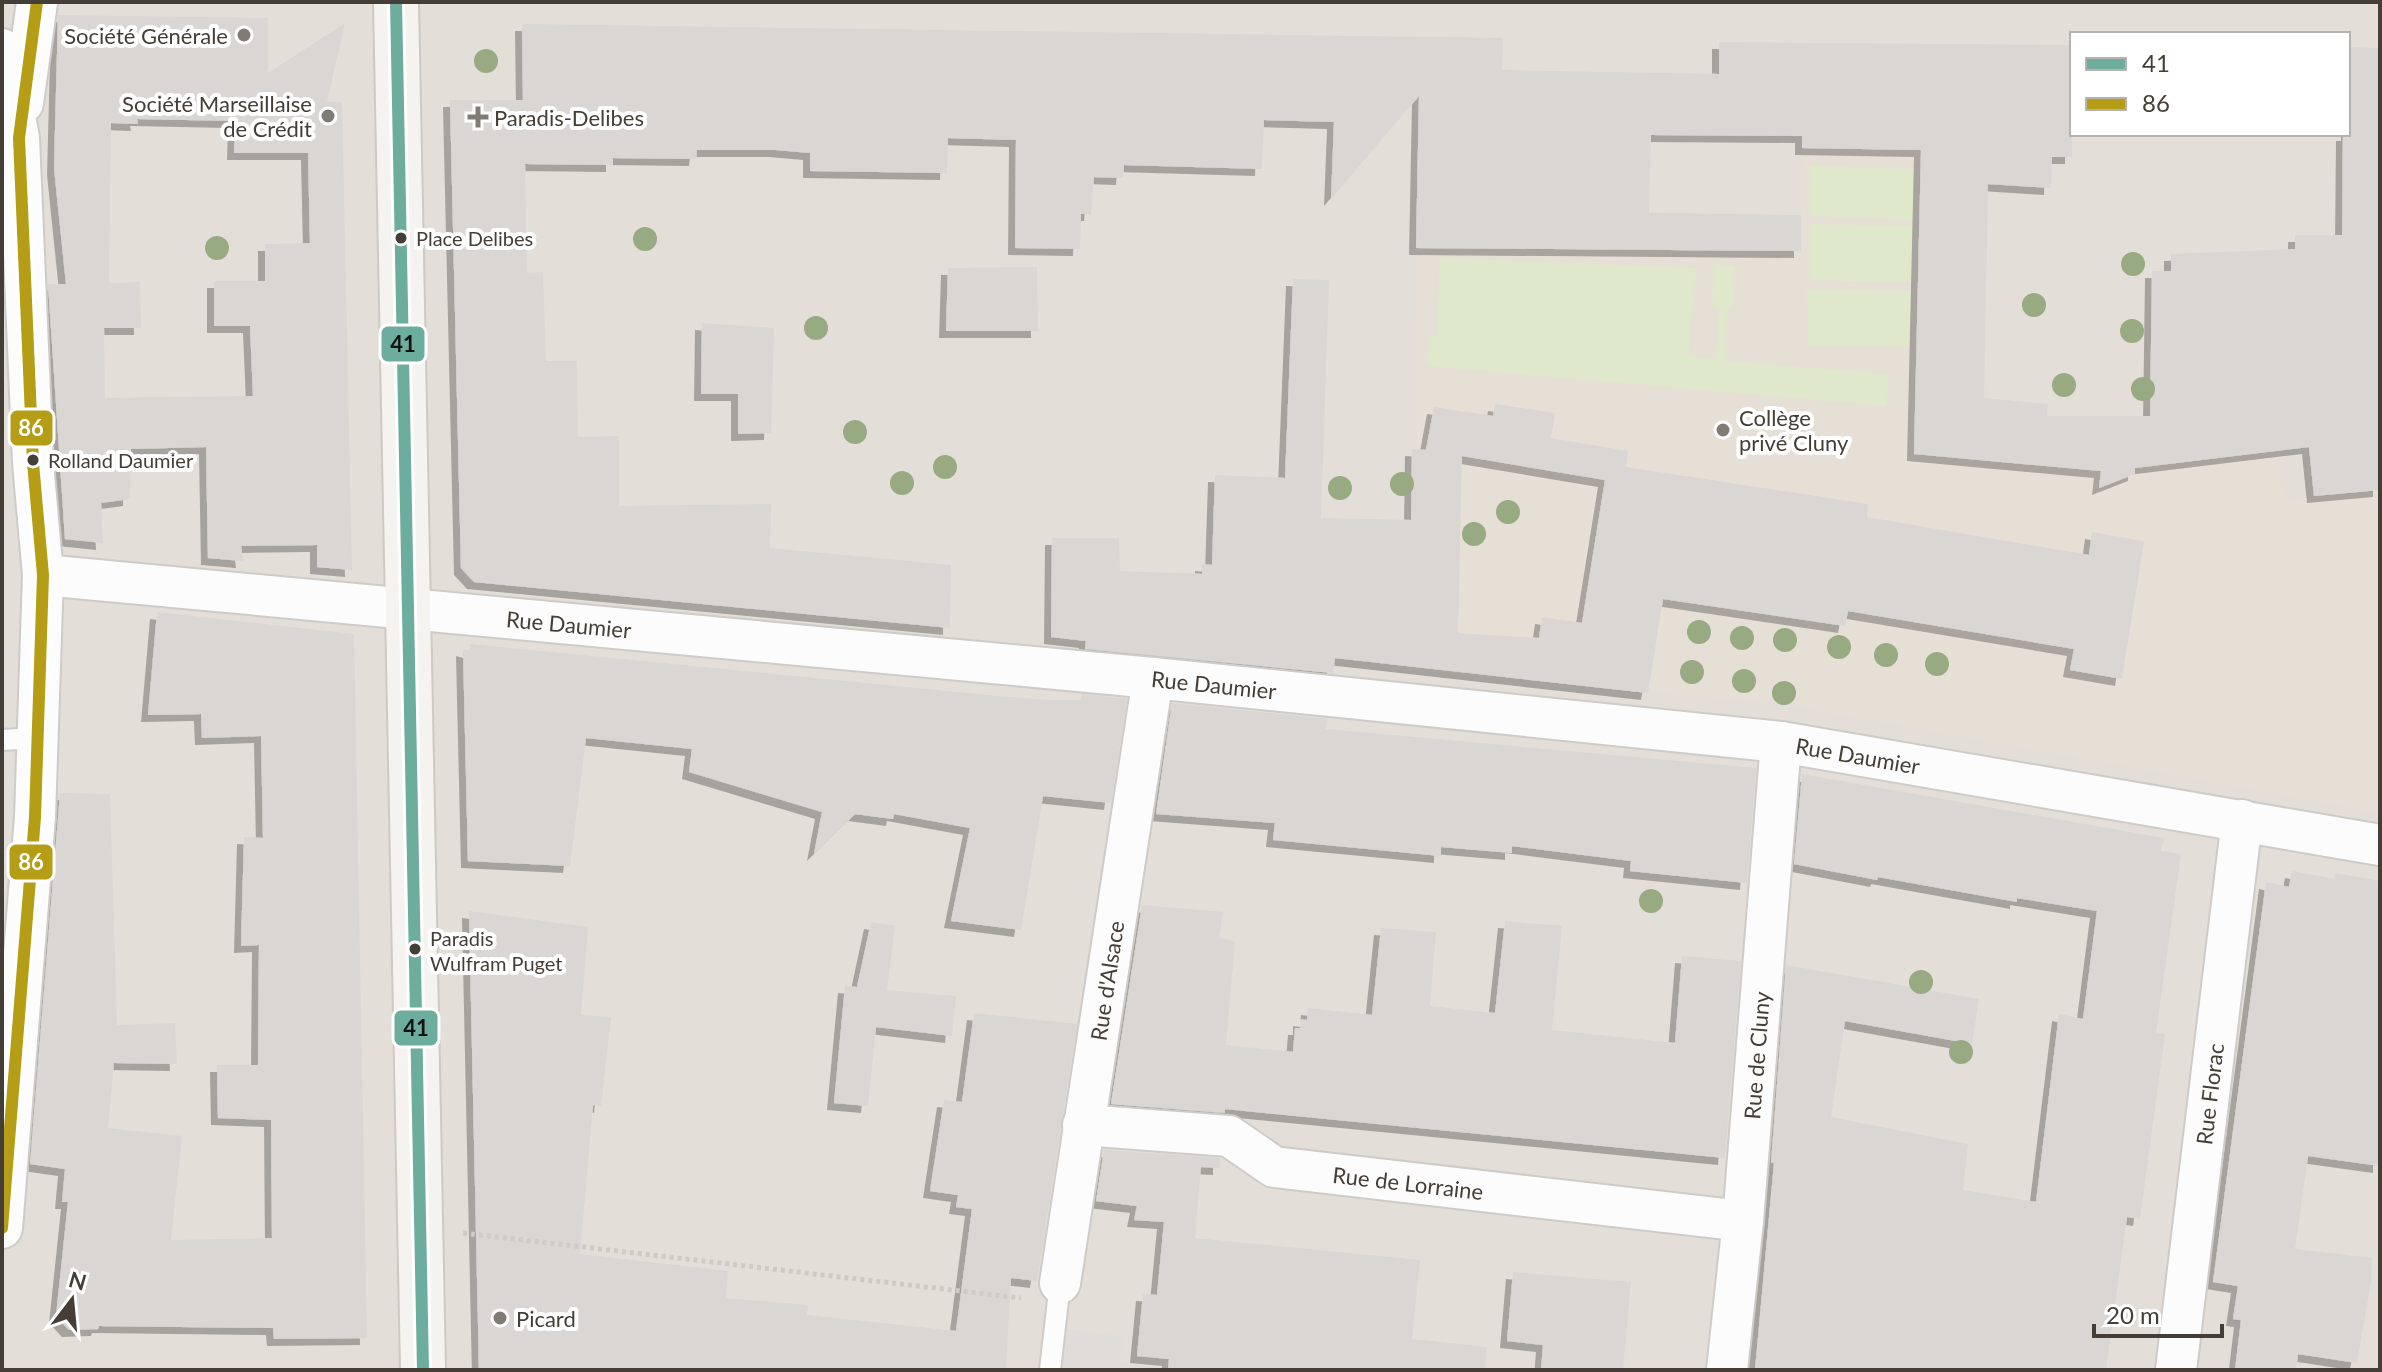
<svg xmlns="http://www.w3.org/2000/svg" width="2382" height="1372" viewBox="0 0 2382 1372" font-family="Lato,sans-serif">
<style>
.residential{fill:#e3ded8;fill-rule:evenodd}
.education{fill:#e6dfd6}
.green{fill:#e0e8cc}
.parking{fill:#dfdcda}
.building{fill:#dad6d3;fill-rule:evenodd;filter:url(#shadow)}
.lines{fill:none;stroke-linecap:round;stroke-linejoin:round}
.lane-casing{stroke:#cecbc8;stroke-width:24}
.street-casing{stroke:#cecbc8;stroke-width:44}
.secondary-casing{stroke:#cec9c1;stroke-width:48}
.path{stroke:#cecbc7;stroke-width:5;stroke-dasharray:4 4;stroke-linecap:butt}
.lane{stroke:#fdfcfc;stroke-width:20}
.street{stroke:#fdfcfc;stroke-width:40}
.secondary{stroke:#f5f3ef;stroke-width:44}
.bus-1-casing{stroke:#fff;stroke-width:18}
.bus-2-casing{stroke:#fff;stroke-width:18}
.bus-1{stroke:#6cad9d;stroke-width:12}
.bus-2{stroke:#b59d16;stroke-width:12}
.tree{fill:#98aa82}
.poi-dot{fill:#817b76;stroke:#fff;stroke-width:3}
.bus-dot{fill:#453e37;stroke:#fff;stroke-width:3}
.labels{text-anchor:middle;dominant-baseline:central;stroke-width:8;stroke-linejoin:round;paint-order:stroke}
.bus-label{font-size:20px;fill:#453e37;stroke:#fff;text-anchor:start}
.poi-label{font-size:22px;fill:#453e37;stroke:#fff;text-anchor:start}
.street-label{font-size:22px;fill:#453e37;stroke:#fff}
.line-badge{stroke:#fff;stroke-width:3}
.badge-label{font-size:22px;text-anchor:middle;font-weight:bold;fill:#fff}
.pale-badge-label{font-size:22px;text-anchor:middle;font-weight:bold;fill:#111}
</style>
<defs>
<filter id="shadow"><feDropShadow dx="-7" dy="7" stdDeviation="0" flood-color="#0004"/></filter>
</defs>
<rect width="100%" height="100%" fill="#f0edea"/>
<path class="residential" d="M 2,2 L 2380,2 L 2380,1370 L 2,1370 ZM 2072,34 L 2348,34 L 2348,134 L 2072,134 Z"/>
<polygon class="education" points="1803,42 1921,44 1916,419 2149,440 2150,408 2275,394 2286,500 2380,491 2380,813 1780,704 1409,670 1416,248 1800,252"/>
<g class="green">
<polygon points="1809,166 1914,169 1913,220 1809,216"/>
<polygon points="1809,224 1913,226 1911,282 1809,280"/>
<polygon points="1440,258 1696,268 1688,356 1716,359 1719,308 1712,307 1714,264 1734,266 1733,308 1727,309 1726,361 1889,374 1886,406 1427,366 1429,335 1437,335"/>
<polygon points="1807,290 1911,291 1910,347 1808,345"/>
</g>
<polygon class="parking" points="1055,1328 1123,1337 1120,1361 1152,1367 1152,1370 1050,1370"/>
<g class="building">
<path d="M 58,15 L 268,18 L 268,73 L 345,23 L 327,102 L 342,102 L 352,570 L 317,567 L 317,545 L 241,546 L 243,561 L 208,558 L 206,447 L 131,449 L 130,499 L 101,503 L 103,543 L 65,539 L 48,284 L 66,284 L 54,168 ZM 137,119 L 235,121 L 234,153 L 308,153 L 310,243 L 265,244 L 265,281 L 214,281 L 214,326 L 250,326 L 253,396 L 105,398 L 104,328 L 141,328 L 140,282 L 109,283 L 111,123 L 138,124 Z"/>
<polygon points="522,24 1503,38 1502,70 1719,74 1719,42 2072,45 2072,157 2052,157 2051,188 1988,184 1984,398 2048,404 2047,416 2150,416 2152,271 2171,271 2171,254 2295,249 2295,235 2342,235 2343,134 2348,134 2348,47 2380,48 2380,490 2314,496 2309,447 2135,468 2135,474 2099,488 2101,471 1914,454 1921,150 1802,148 1802,136 1651,135 1649,213 1801,215 1801,251 1416,248 1419,96 1331,199 1334,122 1264,120 1262,169 1124,165 1123,178 1094,177 1091,214 1081,214 1080,249 1015,248 1016,140 948,138 947,173 810,171 810,153 776,150 697,150 696,159 613,158 613,165 525,164 527,273 543,272 546,361 577,361 578,437 619,436 619,506 771,504 770,548 951,565 950,628 474,582 461,568 450,100 523,100"/>
<polygon points="1037,267 1038,331 946,331 948,268"/>
<path d="M 1293,279 L 1329,280 L 1321,518 L 1411,520 L 1412,449 L 1426,450 L 1434,407 L 1493,416 L 1495,404 L 1555,413 L 1551,438 L 1628,451 L 1626,467 L 1868,504 L 1867,517 L 2089,555 L 2092,532 L 2144,541 L 2122,679 L 2070,670 L 2074,649 L 1848,611 L 1845,626 L 1663,599 L 1648,693 L 1335,658 L 1333,673 L 1085,649 L 1086,641 L 1051,637 L 1052,538 L 1119,538 L 1120,571 L 1202,574 L 1202,564 L 1212,565 L 1215,475 L 1285,478 ZM 1462,456 L 1605,480 L 1582,623 L 1542,617 L 1539,638 L 1458,633 Z"/>
<polygon points="702,323 774,328 771,433 738,434 738,394 701,394"/>
<polygon points="157,612 354,634 367,1338 274,1339 273,1328 99,1326 98,1329 69,1330 56,1316 68,1202 62,1202 65,1169 30,1164 60,793 110,794 117,1025 175,1023 177,1064 114,1063 108,1128 182,1136 171,1240 272,1238 271,1120 218,1118 217,1065 258,1065 259,945 241,946 244,837 263,838 261,736 202,738 201,714 148,715"/>
<polygon points="470,644 997,696 1051,700 1081,700 1081,694 1127,699 1111,803 1043,796 1021,930 951,921 970,828 894,814 893,819 855,814 814,854 822,812 689,772 692,749 586,738 570,866 468,861 463,649 470,651"/>
<polygon points="1172,703 1327,719 1326,729 1756,768 1747,883 1630,871 1631,861 1512,846 1512,853 1441,847 1441,856 1273,840 1275,823 1156,814"/>
<polygon points="1802,774 2164,838 2161,851 2181,854 2156,1033 2165,1034 2140,1219 2127,1217 2106,1370 1755,1370 1774,1163 1771,1163 1786,965 1979,999 1972,1044 1845,1021 1831,1117 1968,1144 1963,1190 2036,1202 2059,1014 2083,1019 2097,911 2017,898 2017,902 1878,877 1877,880 1794,864"/>
<polygon points="2292,871 2334,879 2335,873 2380,881 2380,1166 2308,1156 2295,1249 2372,1258 2371,1281 2357,1363 2298,1354 2296,1370 2235,1370 2241,1320 2233,1319 2238,1286 2213,1282 2266,882 2289,887"/>
<polygon points="1142,905 1223,912 1219,938 1235,941 1226,1045 1293,1052 1295,1028 1300,1028 1300,1019 1307,1020 1308,1008 1372,1015 1381,928 1436,932 1430,1006 1495,1013 1505,921 1562,926 1552,1030 1675,1043 1682,956 1741,961 1725,1158 1225,1109 1225,1113 1111,1104"/>
<polygon points="469,911 588,927 581,1015 611,1017 601,1106 593,1105 580,1254 728,1271 726,1298 808,1305 807,1315 956,1331 972,1209 956,1207 958,1195 930,1191 944,1100 962,1102 974,1013 1077,1024 1037,1281 1011,1278 1006,1370 479,1370"/>
<polygon points="871,922 895,926 887,990 956,996 952,1036 876,1027 868,1106 834,1103 845,986 857,987"/>
<polygon points="1104,1150 1220,1158 1220,1168 1201,1167 1195,1238 1420,1260 1412,1339 1487,1347 1485,1370 1168,1370 1169,1359 1137,1356 1143,1294 1157,1295 1164,1222 1134,1220 1137,1206 1096,1201"/>
<polygon points="1513,1272 1631,1282 1623,1370 1541,1370 1543,1345 1507,1341"/>
</g>
<g class="lines">
<g class="lane-casing">
<g id="lane">
<polyline points="2,740 37,738"/>
<polyline points="1050,1370 1060,1283"/>
</g>
</g>
<g class="street-casing">
<g id="street">
<polyline points="2,49 19,138 33,463 43,575 35,817 2,1228"/>
<polyline points="23,103 37,2"/>
<path id="s1" d="M 43,575 L 1153,678 L 1781,742 L 2380,845"/>
<path id="s2" d="M 1083,1125 L 1229,1136 L 1274,1167 L 1743,1221"/>
<path id="s3" d="M 1060,1283 L 1153,678"/>
<path id="s4" d="M 1727,1370 L 1743,1221 L 1781,742"/>
<path id="s5" d="M 2176,1370 L 2242,820"/>
</g>
</g>
<g class="secondary-casing">
<polyline id="secondary" points="396,2 423,1370"/>
</g>
<polyline class="path" points="463,1233 1021,1298"/>
<use href="#lane" class="lane"/>
<use href="#street" class="street"/>
<use href="#secondary" class="secondary"/>
<g class="bus-1-casing">
<polyline id="bus-1" points="396,2 423,1370"/>
</g>
<g class="bus-2-casing">
<polyline id="bus-2" points="2,1228 35,817 43,575 33,463 19,138 37,2"/>
</g>
<use href="#bus-1" class="bus-1"/>
<use href="#bus-2" class="bus-2"/>
</g>
<g class="tree">
<circle cx="486" cy="61" r="12"/>
<circle cx="645" cy="239" r="12"/>
<circle cx="217" cy="248" r="12"/>
<circle cx="2133" cy="264" r="12"/>
<circle cx="2034" cy="305" r="12"/>
<circle cx="816" cy="328" r="12"/>
<circle cx="2132" cy="331" r="12"/>
<circle cx="2064" cy="385" r="12"/>
<circle cx="2143" cy="389" r="12"/>
<circle cx="855" cy="432" r="12"/>
<circle cx="945" cy="467" r="12"/>
<circle cx="902" cy="483" r="12"/>
<circle cx="1402" cy="484" r="12"/>
<circle cx="1340" cy="488" r="12"/>
<circle cx="1508" cy="512" r="12"/>
<circle cx="1474" cy="534" r="12"/>
<circle cx="1699" cy="632" r="12"/>
<circle cx="1742" cy="638" r="12"/>
<circle cx="1785" cy="640" r="12"/>
<circle cx="1839" cy="647" r="12"/>
<circle cx="1886" cy="655" r="12"/>
<circle cx="1937" cy="664" r="12"/>
<circle cx="1692" cy="672" r="12"/>
<circle cx="1744" cy="681" r="12"/>
<circle cx="1784" cy="693" r="12"/>
<circle cx="1651" cy="901" r="12"/>
<circle cx="1921" cy="982" r="12"/>
<circle cx="1961" cy="1052" r="12"/>
</g>
<g class="poi-dot">
<circle cx="244" cy="35" r="8"/>
<circle cx="328" cy="116" r="8"/>
<path d="M474 105h8v8h8v8h-8v8h-8v-8h-8v-8h8z"/>
<circle cx="1723" cy="430" r="8"/>
<circle cx="500" cy="1318" r="8"/>
</g>
<g class="bus-dot">
<circle cx="401" cy="238" r="7"/>
<circle cx="33" cy="460" r="7"/>
<circle cx="415" cy="949" r="7"/>
</g>
<g class="labels">
<g class="bus-label">
<text x="416" y="238">Place Delibes</text>
<text x="48" y="460">Rolland Daumier</text>
<text x="430" y="938">Paradis<tspan x="430" dy="25">Wulfram Puget</tspan></text>
</g>
<g class="poi-label">
<text x="228" y="35" text-anchor="end">Société Générale</text>
<text x="312" y="103" text-anchor="end">Société Marseillaise<tspan x="312" dy="25">de Crédit</tspan></text>
<text x="494" y="117">Paradis-Delibes</text>
<text x="1739" y="417">Collège<tspan x="1739" dy="25">privé Cluny</tspan></text>
<text x="516" y="1318">Picard</text>
</g>
<g class="street-label">
<text stroke="none"><textPath href="#s1" startOffset="528">Rue Daumier</textPath></text>
<text stroke="none"><textPath href="#s1" startOffset="1176">Rue Daumier</textPath></text>
<text stroke="none"><textPath href="#s1" startOffset="1824">Rue Daumier</textPath></text>
<text stroke="none"><textPath href="#s3" startOffset="306">Rue d'Alsace</textPath></text>
<text stroke="none"><textPath href="#s4" startOffset="316">Rue de Cluny</textPath></text>
<text stroke="none"><textPath href="#s5" startOffset="278">Rue Florac</textPath></text>
<text stroke="none"><textPath href="#s2" startOffset="336">Rue de Lorraine</textPath></text>
</g>
</g>
<g class="line-badge">
<rect x="380" y="325" width="46" height="38" rx="8" fill="#6cad9d"/>
<rect x="9" y="409" width="45" height="38" rx="8" fill="#b59d16"/>
<rect x="8" y="843" width="46" height="38" rx="8" fill="#b59d16"/>
<rect x="393" y="1009" width="46" height="38" rx="8" fill="#6cad9d"/>
</g>
<g class="badge-label">
<text x="31" y="436">86</text>
<text x="31" y="870">86</text>
</g>
<g class="pale-badge-label">
<text x="403" y="352">41</text>
<text x="416" y="1036">41</text>
</g>
<rect width="2382" height="1372" fill="none" stroke="#453e37" stroke-width="8"/>
<rect x="2070" y="32" width="280" height="104" fill="#ffffff" stroke="#b5b2af" stroke-width="2"/>
<rect x="2086" y="58" width="40" height="12" fill="#6cad9d" stroke="#b5b2af" stroke-width="2"/>
<text x="2142" y="72" font-size="24" fill="#453e37">41</text>
<rect x="2086" y="98" width="40" height="12" fill="#b59d16" stroke="#b5b2af" stroke-width="2"/>
<text x="2142" y="112" font-size="24" fill="#453e37">86</text>
<g transform="translate(72 1300) rotate(16)" stroke="#ffffff" stroke-width="6" paint-order="stroke">
<path d="M0-6L14 30L0 20L-14 30Z" fill="#453e37"/>
<text y="-12" font-size="22" font-weight="bold" text-anchor="middle" fill="#453e37">N</text>
</g>
<path d="M2094 1324v12h128v-12" fill="none" stroke="#453e37" stroke-width="4"/>
<text x="2106" y="1324" font-size="24" fill="#453e37" stroke="#ffffff" stroke-width="6" paint-order="stroke">20 m</text>
</svg>
